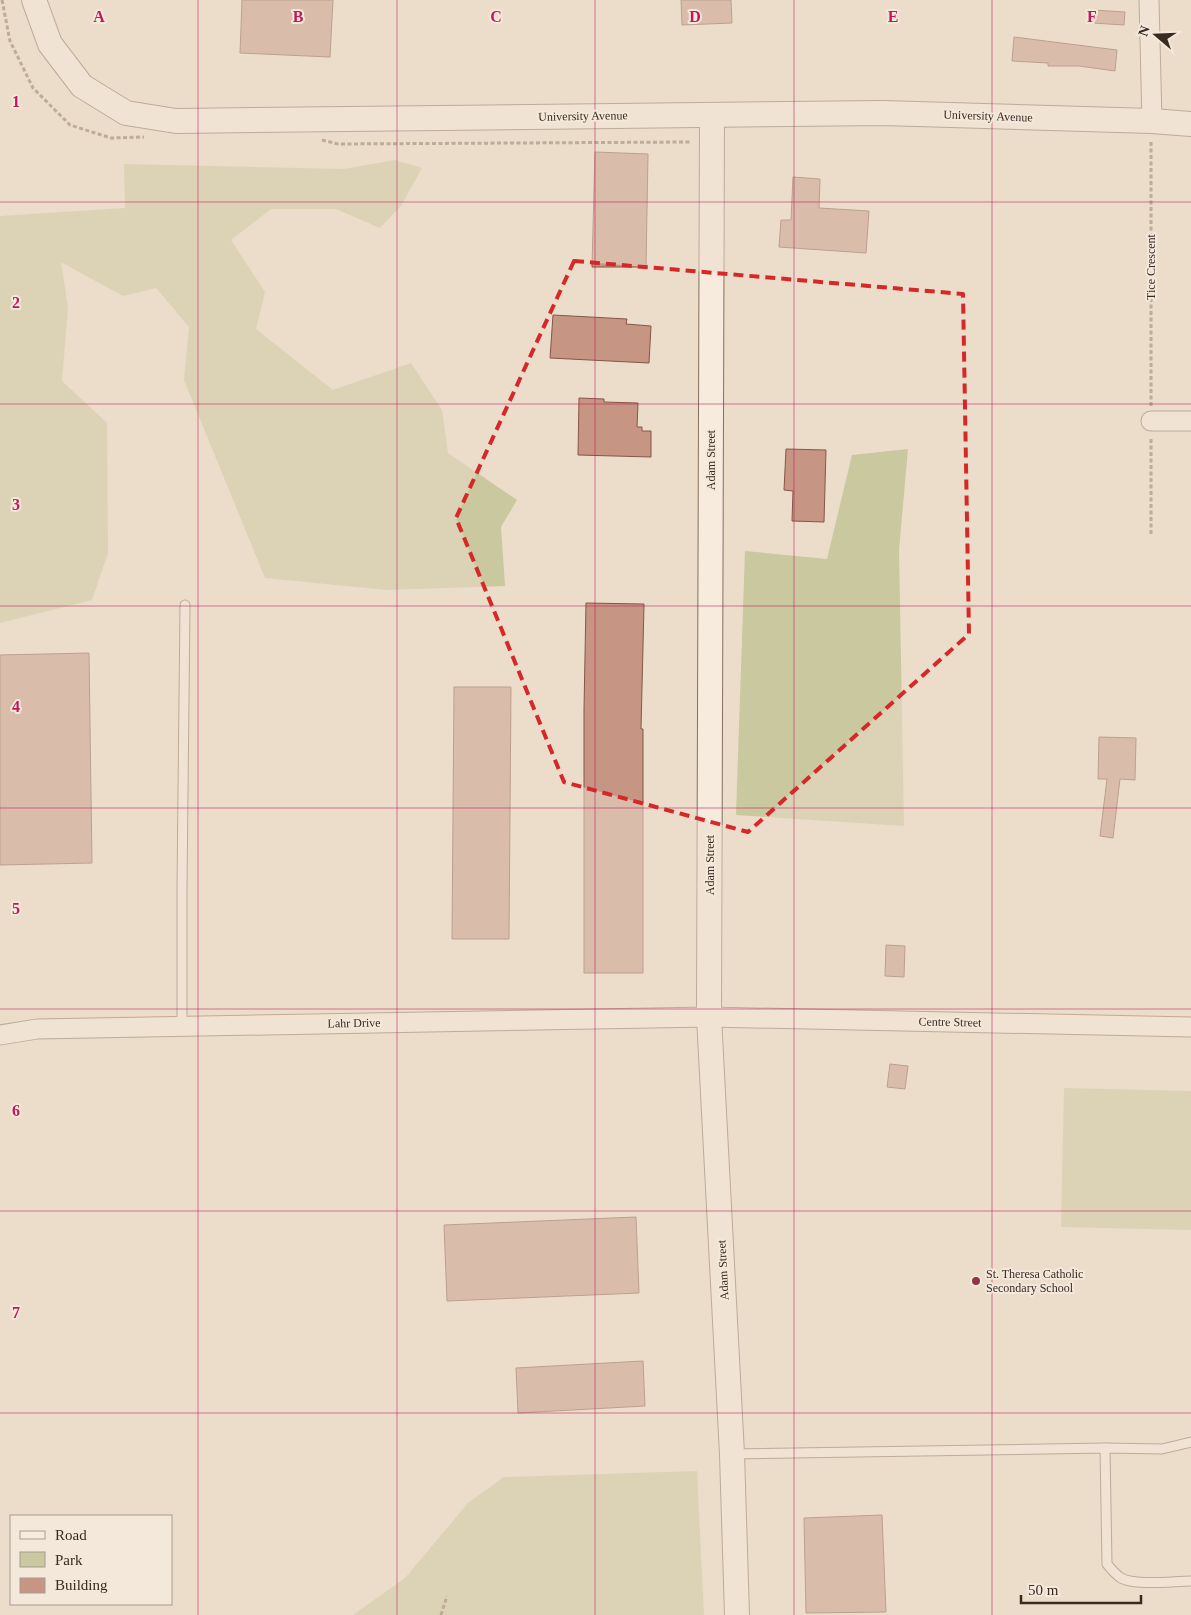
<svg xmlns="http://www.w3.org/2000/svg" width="1191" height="1615" viewBox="0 0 1191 1615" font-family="'Times New Roman',serif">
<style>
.green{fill:#c9c89f}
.building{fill:#c69583;stroke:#845748}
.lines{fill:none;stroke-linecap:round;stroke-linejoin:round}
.service-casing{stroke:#876f60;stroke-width:11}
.minor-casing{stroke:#876f60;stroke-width:21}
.tertiary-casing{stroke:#876f60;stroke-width:26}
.path{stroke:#876f60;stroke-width:3;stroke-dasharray:4 2.5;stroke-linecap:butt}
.service{stroke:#f6ebdd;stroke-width:9}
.minor{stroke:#f6ebdd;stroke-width:19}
.tertiary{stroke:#f6ebdd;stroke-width:24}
.marked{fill:none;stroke:#d62828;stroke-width:4;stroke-dasharray:10 6;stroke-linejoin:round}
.grid{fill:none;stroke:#c2185b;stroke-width:1;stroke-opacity:0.55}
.poi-dot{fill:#913543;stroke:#f3e8d9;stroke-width:2}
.labels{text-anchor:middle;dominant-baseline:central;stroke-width:4;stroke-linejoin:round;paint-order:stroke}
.street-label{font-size:12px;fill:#392a22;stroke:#f3e8d9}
.poi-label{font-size:12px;fill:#392a22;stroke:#f3e8d9;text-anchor:start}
.grid-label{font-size:16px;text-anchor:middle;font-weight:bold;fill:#c2185b;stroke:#f3e8d9;stroke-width:4;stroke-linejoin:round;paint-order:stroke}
</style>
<rect width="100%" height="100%" fill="#ebddca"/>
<g class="green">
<polygon points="395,160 422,168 401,206 380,228 336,209 271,209 231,240 265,292 256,329 333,390 411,363 442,410 448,453 517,500 501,527 505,586 387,590 265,578 184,380 189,327 156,288 123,296 61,262 68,308 62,381 107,423 108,553 92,600 0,623 0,216 125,208 124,164 344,169"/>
<polygon points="908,449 899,550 904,826 736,815 745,551 827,559 852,455"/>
<polygon points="1064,1088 1191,1091 1191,1230 1061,1227"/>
<polygon points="697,1471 704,1615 353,1615 405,1578 468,1503 504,1477"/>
</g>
<g class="building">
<polygon points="242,0 333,0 330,57 240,53"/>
<polygon points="681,0 731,0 732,23 682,25"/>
<polygon points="1094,10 1125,12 1124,25 1093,23"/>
<polygon points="1014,37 1117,50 1115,71 1079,66 1048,66 1048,63 1012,61"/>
<polygon points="595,152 648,154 646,267 592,267"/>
<polygon points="793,177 820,179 819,208 869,211 866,253 779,247 781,220 791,220"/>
<polygon points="553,315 627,319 626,324 651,326 649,363 550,358"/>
<polygon points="579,398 604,399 604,402 638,403 637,427 642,427 642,431 651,431 651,457 578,455"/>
<polygon points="786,449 826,450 824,522 792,521 793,491 784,490"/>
<polygon points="586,603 644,604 641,729 643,729 643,973 584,973 584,709"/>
<polygon points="89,653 92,863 0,865 0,655"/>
<polygon points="454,687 511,687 509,939 452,939"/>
<polygon points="1099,737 1136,738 1135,780 1120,779 1113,838 1100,836 1107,779 1098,779"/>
<polygon points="886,945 905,946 904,977 885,976"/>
<polygon points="890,1064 908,1066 905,1089 887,1087"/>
<polygon points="636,1217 639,1293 447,1301 444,1225"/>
<polygon points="643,1361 645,1406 518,1413 516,1368"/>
<polygon points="882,1515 886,1612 806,1613 804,1518"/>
</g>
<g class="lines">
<g class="service-casing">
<g id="service">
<polyline points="182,1026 182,887 185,605"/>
<path d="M 1105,1448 L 1107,1564 C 1111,1569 1115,1574 1121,1578 C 1135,1586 1174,1581 1191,1581"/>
<polyline points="732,1454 1105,1448 1162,1449 1191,1442"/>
</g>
</g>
<g class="minor-casing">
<g id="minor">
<polyline points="1149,0 1152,121"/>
<polyline points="1151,421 1191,421"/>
<polyline points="0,1035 37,1029 709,1017 1191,1027"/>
</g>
</g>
<g class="tertiary-casing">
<g id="tertiary">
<polyline points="34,0 50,44 82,86 126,113 176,121 883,113 1152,121 1191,124"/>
<polyline points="712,115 709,1017 732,1454 737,1615"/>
</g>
</g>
<g class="path">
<polyline points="2,0 10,41 33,88 70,125 111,138 144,137"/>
<polyline points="322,140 338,144 692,142"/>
<polyline points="1151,406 1151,140"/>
<polyline points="1151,534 1151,437"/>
<polyline points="441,1615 447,1596"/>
</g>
<use href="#service" class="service"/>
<use href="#minor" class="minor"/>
<use href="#tertiary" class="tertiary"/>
</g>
<path d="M0 0H1191V1615H0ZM 574,261 L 963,294 L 969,634 L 748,832 L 564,782 L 456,518 Z" fill="#ebddca" fill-opacity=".55" fill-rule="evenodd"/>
<path class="marked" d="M 574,261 L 963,294 L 969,634 L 748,832 L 564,782 L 456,518 Z"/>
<path class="grid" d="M 198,0 L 198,1615M 397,0 L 397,1615M 595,0 L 595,1615M 794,0 L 794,1615M 992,0 L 992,1615M 0,202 L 1191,202M 0,404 L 1191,404M 0,606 L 1191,606M 0,808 L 1191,808M 0,1009 L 1191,1009M 0,1211 L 1191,1211M 0,1413 L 1191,1413"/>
<circle class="poi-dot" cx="976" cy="1281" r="5"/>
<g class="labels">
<g class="street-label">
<text transform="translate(583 116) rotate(-1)">University Avenue</text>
<text transform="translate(988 116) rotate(2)">University Avenue</text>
<text transform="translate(1151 267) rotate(-90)">Tice Crescent</text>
<text transform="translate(711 460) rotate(-90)">Adam Street</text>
<text transform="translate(710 865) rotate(-90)">Adam Street</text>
<text transform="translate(950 1022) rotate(1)">Centre Street</text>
<text transform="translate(354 1023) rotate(-1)">Lahr Drive</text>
<text transform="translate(723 1270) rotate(-93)">Adam Street</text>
</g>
<g class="poi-label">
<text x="986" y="1274">St. Theresa Catholic<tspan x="986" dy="14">Secondary School</tspan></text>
</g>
</g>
<g class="grid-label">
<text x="99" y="22">A</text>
<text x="298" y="22">B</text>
<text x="496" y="22">C</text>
<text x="695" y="22">D</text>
<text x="893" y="22">E</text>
<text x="1092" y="22">F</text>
<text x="16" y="107">1</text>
<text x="16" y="308">2</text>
<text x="16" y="510">3</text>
<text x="16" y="712">4</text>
<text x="16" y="914">5</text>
<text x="16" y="1116">6</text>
<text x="16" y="1318">7</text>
</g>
<rect x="10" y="1515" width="162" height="90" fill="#f3e8d9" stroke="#a99c90"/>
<rect x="20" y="1531" width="25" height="8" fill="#f6ebdd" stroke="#a99c90"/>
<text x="55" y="1540" font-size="15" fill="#392a22">Road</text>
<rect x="20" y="1552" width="25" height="15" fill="#c9c89f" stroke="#a99c90"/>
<text x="55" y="1565" font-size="15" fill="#392a22">Park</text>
<rect x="20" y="1578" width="25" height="15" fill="#c69583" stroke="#a99c90"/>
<text x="55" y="1590" font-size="15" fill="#392a22">Building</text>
<g transform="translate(1156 35) rotate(289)" stroke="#f3e8d9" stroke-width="4" paint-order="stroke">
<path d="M0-4L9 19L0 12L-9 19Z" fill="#392a22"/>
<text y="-8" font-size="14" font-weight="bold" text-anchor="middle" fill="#392a22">N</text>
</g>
<path d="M1021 1595v8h120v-8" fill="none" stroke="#392a22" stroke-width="2.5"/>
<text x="1028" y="1595" font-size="15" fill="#392a22" stroke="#f3e8d9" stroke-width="4" paint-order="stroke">50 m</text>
</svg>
